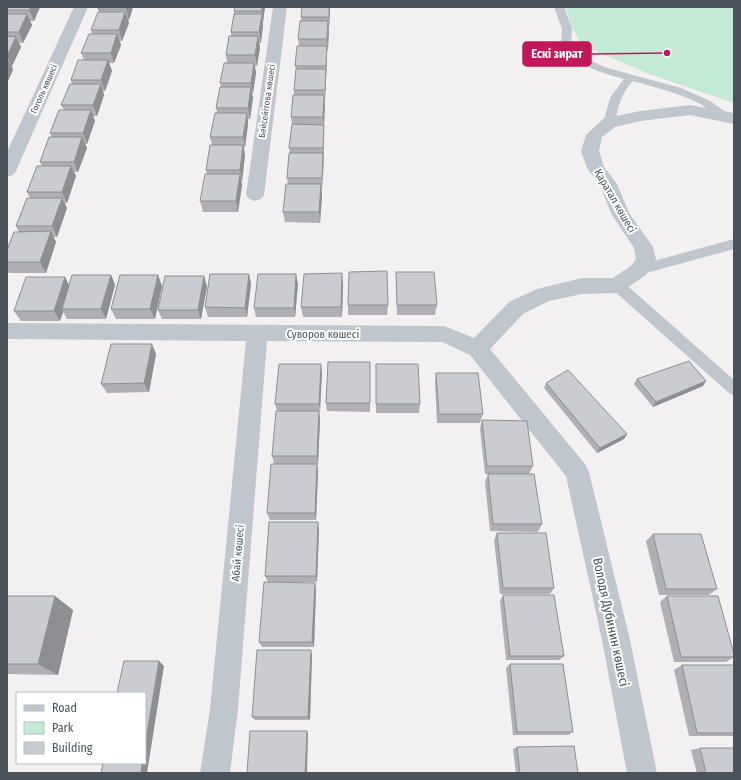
<svg xmlns="http://www.w3.org/2000/svg" width="741" height="780" viewBox="0 0 741 780" font-family="'Fira Sans Condensed',sans-serif">
<style>
.green{fill:#c3ead5}
.lines{fill:none;stroke-linecap:round;stroke-linejoin:round}
.lane{fill:#c0c6cd;fill-rule:evenodd}
.street{fill:#c0c6cd;fill-rule:evenodd}
.wall{fill:#afafb5}
.shaded-wall{fill:#8e8f93}
.building{fill:#cbccd2;stroke:#8e8f93}
.labels{text-anchor:middle;dominant-baseline:central;stroke-width:4;stroke-linejoin:round;paint-order:stroke}
.far-street-label{font-size:9px;fill:#4a525b;stroke:#fff}
.street-label{font-size:11px;fill:#4a525b;stroke:#fff}
.near-street-label{font-size:13px;fill:#4a525b;stroke:#fff}
.leader{fill:none;stroke:#c2185b;stroke-width:1.5}
.callout-dot{fill:#c2185b;stroke:#fff;stroke-width:1.5}
.callout{fill:#c2185b;stroke:#c2185b;stroke-width:1.5}
.callout-label{font-size:12px;text-anchor:middle;font-weight:bold;fill:#fff}
</style>
<rect width="100%" height="100%" fill="#f2f0f0"/>
<polygon class="green" points="565,7 734,7 734,103 649,74 582,45 571,26"/>
<g class="lines">
<g class="lane">
<path d="M 554,7 L 564,7 L 572,29 L 571,45 L 586,58 L 604,67 L 681,88 L 710,101 L 731,116 L 729,118 C 719,121 710,110 702,105 C 680,93 657,88 633,81 C 621,93 618,107 615,123 L 613,126 L 605,126 L 603,123 L 610,98 L 624,79 C 596,71 585,68 562,48 L 561,46 L 562,29 Z"/>
<polygon points="734,239 734,249 639,275 634,274 632,270 634,266 639,265"/>
<polygon points="617,280 622,281 734,380 734,395 729,393 612,289 610,285 612,281"/>
</g>
<g class="street">
<polygon points="74,7 88,7 16,171 13,175 7,177 7,152"/>
<polygon points="273,7 287,7 264,195 261,199 255,201 249,199 246,195"/>
<polygon points="690,105 734,113 734,124 690,115 640,121 615,127 602,137 599,151 604,167 617,184 629,213 653,247 656,259 646,275 624,290 617,293 582,294 549,301 523,314 490,349 585,464 589,472 630,640 657,773 627,773 602,640 566,476 470,355 442,342 267,341 238,709 230,773 200,773 210,709 246,341 7,339 7,323 444,326 474,338 509,302 537,289 582,278 613,278 632,265 636,259 634,248 612,215 600,186 587,168 581,151 586,135 603,119 640,111"/>
</g>
</g>
<g class="wall">
<polygon points="7,7 40,7 34,21 30,21 32,25 23,43 19,43 21,47 12,66 13,70 7,83"/>
<polygon points="133,7 129,20 128,20 129,23 122,41 120,41 121,45 114,63 109,63 112,71 105,91 103,91 104,95 97,116 93,116 95,121 87,144 85,144 87,148 78,172 74,172 76,176 67,203 65,203 67,208 57,237 53,237 56,242 46,273 9,273 7,270 7,250 19,232 16,226 30,198 27,192 42,166 40,162 52,137 50,133 64,110 61,105 72,84 71,80 84,60 81,53 92,34 91,30 99,12 98,9"/>
<polygon points="235,7 265,7 263,22 263,25 261,43 259,43 260,47 257,66 255,66 256,73 252,94 253,98 250,119 248,119 248,124 245,147 244,147 245,155 242,181 241,181 242,185 238,212 203,212 200,201 207,174 206,170 212,145 210,137 217,113 216,108 221,87 220,83 227,63 226,55 231,36 231,32 234,14 234,11"/>
<polygon points="302,7 330,7 329,28 328,28 328,50 327,50 327,57 325,101 324,101 324,164 322,189 321,189 322,195 320,223 285,222 283,212 288,184 287,178 292,124 291,117 294,95 294,90 296,69 295,66 299,46 298,39 301,21 301,17"/>
<polygon points="396,272 437,305 435,315 397,315 396,282"/>
<polygon points="249,274 251,284 247,317 208,317 205,307"/>
<polygon points="111,275 115,285 106,319 67,319 63,312 60,321 21,321 14,311 65,277 69,285"/>
<polygon points="158,275 162,286 155,319 116,319 111,309"/>
<polygon points="298,284 295,317 256,317 254,308"/>
<polygon points="343,284 342,317 303,317 301,307"/>
<polygon points="207,286 201,319 162,319 158,310"/>
<polygon points="348,305 388,305 387,315 348,315"/>
<polygon points="156,354 149,392 107,393 101,384"/>
<polygon points="370,362 370,412 327,411 326,403"/>
<polygon points="376,364 420,404 419,413 376,413"/>
<polygon points="322,373 319,413 320,420 318,464 274,464 272,456 277,411 275,404"/>
<polygon points="436,373 483,414 480,423 437,423 435,382"/>
<polygon points="637,379 703,386 653,407 634,384"/>
<polygon points="546,383 627,434 624,439 597,453 544,388"/>
<polygon points="482,420 533,466 529,474 485,474 480,429"/>
<polygon points="317,464 318,473 316,520 270,520 267,513"/>
<polygon points="488,474 542,524 538,532 490,531 485,482"/>
<polygon points="319,529 317,582 268,582 265,576"/>
<polygon points="497,533 554,588 550,594 500,594 494,540"/>
<polygon points="653,534 717,589 709,595 659,595 646,541"/>
<polygon points="315,583 316,589 314,647 262,647 259,642"/>
<polygon points="503,595 564,656 559,660 506,660 500,601"/>
<polygon points="7,596 73,610 58,675 7,674"/>
<polygon points="667,596 734,654 734,657 726,662 674,662 660,602"/>
<polygon points="312,655 310,720 255,720 252,717"/>
<polygon points="510,664 573,732 568,735 513,735 506,668"/>
<polygon points="682,665 734,665 734,736 689,736 674,670"/>
<polygon points="517,747 578,773 516,773 513,749"/>
<polygon points="700,748 734,773 697,773 691,750"/>
</g>
<g class="shaded-wall">
<polygon points="31,7 40,7 34,21 29,10"/>
<polygon points="127,7 133,7 129,20 126,9"/>
<polygon points="262,7 265,7 263,22 262,11"/>
<polygon points="329,7 330,7 330,11 329,28"/>
<polygon points="125,12 129,23 122,41 119,30"/>
<polygon points="27,14 32,25 23,43 19,32"/>
<polygon points="262,14 263,25 261,43 259,32"/>
<polygon points="328,21 329,32 328,50 327,39"/>
<polygon points="117,34 121,45 114,63 111,53"/>
<polygon points="258,36 260,47 257,66 255,55"/>
<polygon points="16,37 21,47 12,66 7,56"/>
<polygon points="327,46 327,57 325,101 325,90"/>
<polygon points="8,59 13,70 7,83 7,61"/>
<polygon points="108,60 112,71 105,91 101,80"/>
<polygon points="254,63 256,73 253,94 251,83"/>
<polygon points="101,84 104,95 97,116 93,105"/>
<polygon points="251,87 253,98 250,119 248,108"/>
<polygon points="324,95 325,106 324,128 323,117"/>
<polygon points="91,110 95,121 87,144 83,133"/>
<polygon points="247,113 248,124 245,147 243,137"/>
<polygon points="324,125 324,135 322,189 322,178"/>
<polygon points="82,137 87,148 78,172 74,162"/>
<polygon points="243,145 245,155 242,181 240,170"/>
<polygon points="71,166 76,176 67,203 62,192"/>
<polygon points="240,174 242,185 238,212 236,201"/>
<polygon points="321,184 322,195 320,223 319,212"/>
<polygon points="62,198 67,208 57,237 52,226"/>
<polygon points="51,231 56,242 46,273 40,262"/>
<polygon points="342,273 343,284 342,317 341,307"/>
<polygon points="249,274 251,284 247,317 245,308"/>
<polygon points="296,274 298,284 295,317 294,308"/>
<polygon points="111,275 115,285 106,319 101,309"/>
<polygon points="158,275 162,286 155,319 150,309"/>
<polygon points="204,276 207,286 201,319 198,310"/>
<polygon points="65,277 70,287 62,309 63,312 60,321 54,311"/>
<polygon points="152,344 156,354 149,392 144,383"/>
<polygon points="321,364 322,373 320,413 319,404"/>
<polygon points="706,381 703,386 653,407 656,402"/>
<polygon points="319,411 320,420 318,464 317,456"/>
<polygon points="627,434 624,439 597,453 600,448"/>
<polygon points="317,464 318,473 316,520 315,513"/>
<polygon points="318,522 319,529 317,582 316,576"/>
<polygon points="315,583 316,589 314,647 312,642"/>
<polygon points="55,596 73,610 58,675 38,664"/>
<polygon points="311,650 312,655 310,720 308,717"/>
<polygon points="159,661 164,666 147,773 141,773 142,763 145,763 145,745"/>
<polygon points="307,731 308,734 307,773 305,773"/>
</g>
<g class="building">
<polygon points="7,7 31,7 29,10 7,10"/>
<polygon points="99,7 127,7 126,9 98,9"/>
<polygon points="235,7 262,7 262,11 234,11"/>
<polygon points="302,7 329,7 329,17 301,17"/>
<polygon points="98,12 125,12 119,30 91,30"/>
<polygon points="7,14 27,14 19,32 7,32"/>
<polygon points="234,14 262,14 259,32 231,32"/>
<polygon points="300,21 328,21 327,39 298,39"/>
<polygon points="89,34 117,34 111,53 81,53"/>
<polygon points="7,36 16,37 7,56"/>
<polygon points="229,36 258,36 255,55 226,55"/>
<polygon points="297,46 327,46 326,66 295,66"/>
<polygon points="78,60 108,60 101,80 71,80"/>
<polygon points="224,63 254,63 251,83 220,83"/>
<polygon points="296,69 326,69 325,90 294,90"/>
<polygon points="70,84 101,84 93,105 61,105"/>
<polygon points="220,87 251,87 248,108 216,108"/>
<polygon points="293,95 324,95 323,117 291,117"/>
<polygon points="59,110 91,110 83,133 50,133"/>
<polygon points="215,113 247,113 243,137 210,137"/>
<polygon points="292,124 324,125 323,148 289,148"/>
<polygon points="49,137 82,137 74,162 40,162"/>
<polygon points="210,145 243,145 240,170 206,170"/>
<polygon points="289,153 323,153 322,178 287,178"/>
<polygon points="37,166 71,166 62,192 27,192"/>
<polygon points="205,174 240,174 236,201 200,201"/>
<polygon points="286,184 321,184 319,212 283,212"/>
<polygon points="27,198 62,198 52,226 16,226"/>
<polygon points="51,231 40,262 7,262 7,250 14,232"/>
<polygon points="387,271 388,305 348,305 349,272"/>
<polygon points="396,272 434,272 437,305 397,305"/>
<polygon points="342,273 341,307 301,307 304,274"/>
<polygon points="210,274 249,274 245,308 205,307"/>
<polygon points="258,274 296,274 294,308 254,308"/>
<polygon points="72,275 111,275 101,309 62,309"/>
<polygon points="120,275 158,275 150,309 111,309"/>
<polygon points="165,276 204,276 198,310 158,310"/>
<polygon points="26,277 65,277 54,311 14,311"/>
<polygon points="111,344 152,344 144,383 101,384"/>
<polygon points="689,361 706,381 656,402 637,379"/>
<polygon points="328,362 370,362 370,403 326,403"/>
<polygon points="279,364 321,364 319,404 275,404"/>
<polygon points="376,364 418,364 420,404 376,404"/>
<polygon points="568,370 627,434 600,448 546,383"/>
<polygon points="436,373 478,373 483,414 439,414"/>
<polygon points="276,411 319,411 317,456 272,456"/>
<polygon points="482,420 527,421 533,466 487,466"/>
<polygon points="271,464 317,464 315,513 267,513"/>
<polygon points="488,474 534,474 542,524 493,524"/>
<polygon points="269,522 318,522 316,576 265,576"/>
<polygon points="497,533 546,533 554,588 503,588"/>
<polygon points="653,534 701,534 717,589 666,589"/>
<polygon points="264,582 315,583 312,642 259,642"/>
<polygon points="503,595 554,595 564,656 510,656"/>
<polygon points="7,596 55,596 38,664 7,664"/>
<polygon points="667,596 718,596 734,654 734,657 681,657"/>
<polygon points="257,650 311,650 308,717 252,717"/>
<polygon points="124,661 159,661 145,745 145,693 117,693"/>
<polygon points="510,664 563,664 573,732 517,732"/>
<polygon points="682,665 734,665 734,733 697,733"/>
<polygon points="250,731 307,731 305,773 247,773"/>
<polygon points="574,746 578,773 520,773 517,747"/>
<polygon points="700,748 734,748 734,773 706,773"/>
<polygon points="103,763 142,763 141,773 101,773"/>
</g>
<g class="labels">
<g class="far-street-label">
<text transform="translate(44 89) rotate(-66)">Гоголь көшесі</text>
<text transform="translate(267 101) rotate(-82)">Бәйсейітова көшесі</text>
</g>
<g class="street-label">
<text transform="translate(615 201) rotate(60)">Қаратал көшесі</text>
<text x="323" y="334">Суворов көшесі</text>
<text transform="translate(238 553) rotate(-85)">Абай көшесі</text>
</g>
<g class="near-street-label">
<text transform="translate(611 622) rotate(78)">Володя Дубинин көшесі</text>
</g>
</g>
<path class="leader" d="M667 53L591 54"/>
<circle class="callout-dot" cx="667" cy="53" r="4"/>
<rect class="callout" x="523" y="42" width="68" height="24" rx="4"/>
<g class="callout-label">
<text x="557" y="58">Ескі зират</text>
</g>
<rect width="741" height="780" fill="none" stroke="#4a525b" stroke-width="16"/>
<rect x="16" y="692" width="130" height="72" fill="#ffffff" stroke="#b7babd"/>
<rect x="24" y="705" width="20" height="6" fill="#c0c6cd" stroke="#b7babd"/>
<text x="52" y="712" font-size="12" fill="#4a525b">Road</text>
<rect x="24" y="722" width="20" height="12" fill="#c3ead5" stroke="#b7babd"/>
<text x="52" y="732" font-size="12" fill="#4a525b">Park</text>
<rect x="24" y="742" width="20" height="12" fill="#cbccd2" stroke="#b7babd"/>
<text x="52" y="752" font-size="12" fill="#4a525b">Building</text>
</svg>
